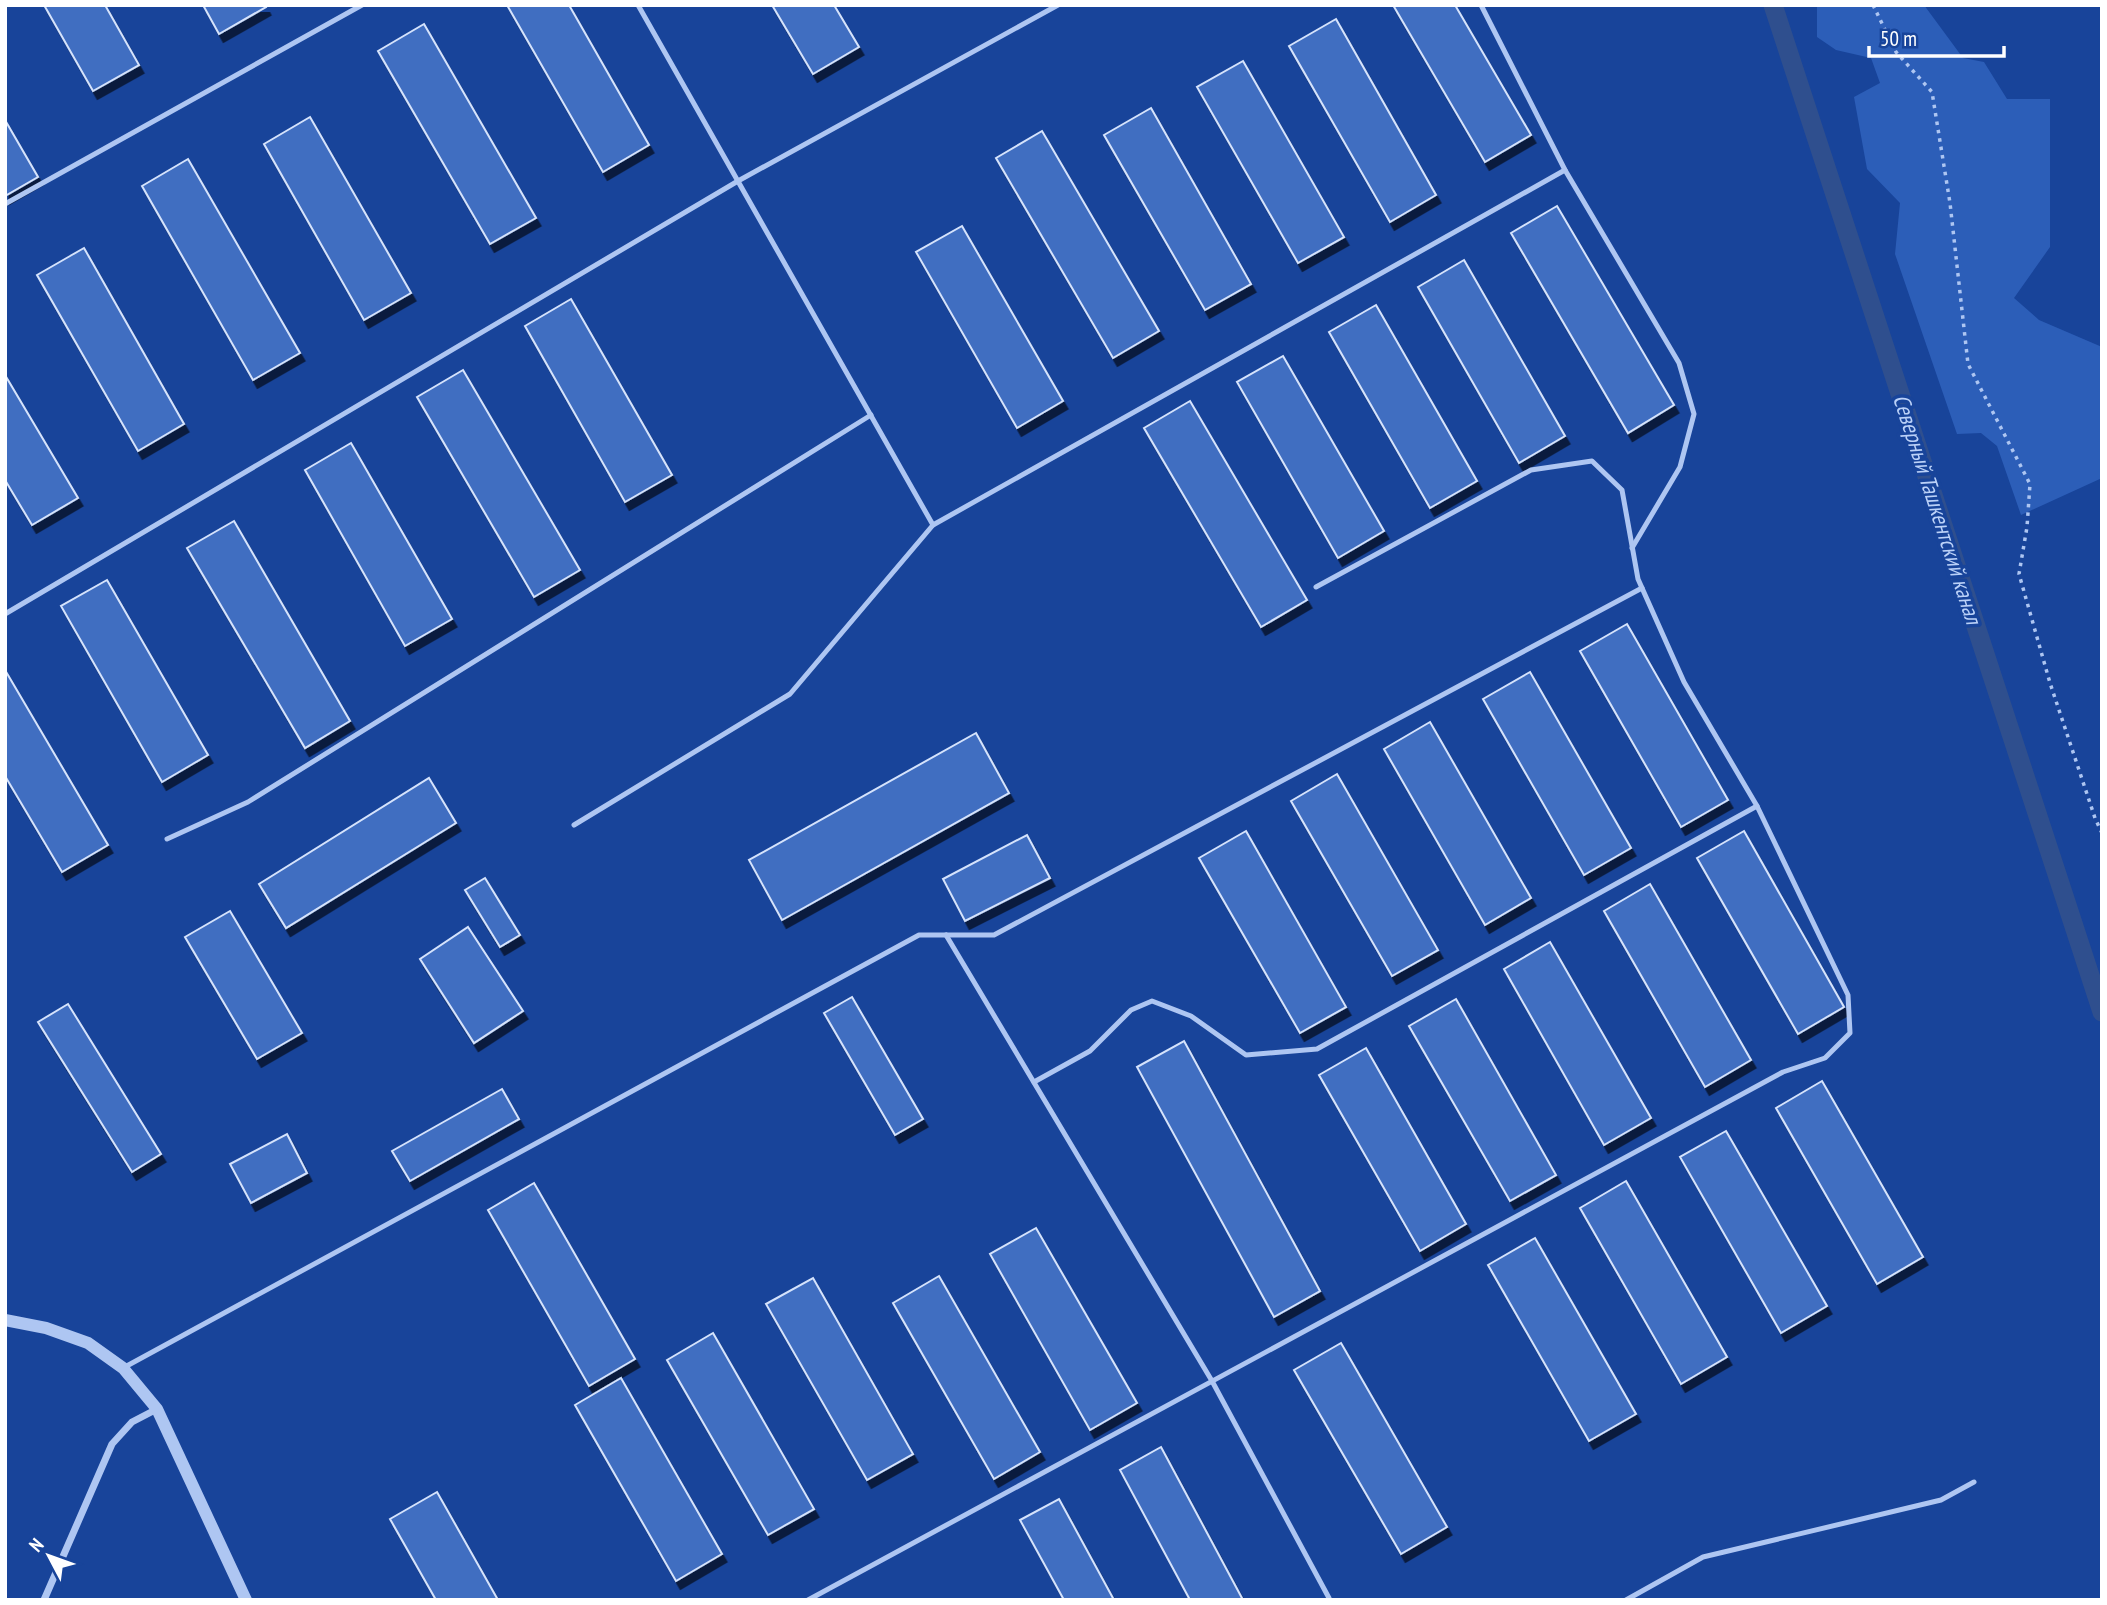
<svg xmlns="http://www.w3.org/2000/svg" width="2107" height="1605" viewBox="0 0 2107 1605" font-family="'PT Sans Narrow',sans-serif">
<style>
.green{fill:#2c5eb8}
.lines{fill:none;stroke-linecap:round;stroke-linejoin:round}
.canal{stroke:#2f4f8e;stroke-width:19}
.building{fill:#416ec1;stroke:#d5e3fc;stroke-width:2;filter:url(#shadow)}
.path{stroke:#aec6f2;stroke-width:3.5;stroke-dasharray:3.5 5;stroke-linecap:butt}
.service{stroke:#aec6f2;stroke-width:5}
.minor{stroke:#aec6f2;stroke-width:7}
.tertiary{stroke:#aec6f2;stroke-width:12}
.labels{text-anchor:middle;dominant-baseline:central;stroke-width:7;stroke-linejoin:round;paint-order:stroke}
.water-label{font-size:23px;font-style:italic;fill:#bbd1f8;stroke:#18449a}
</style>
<defs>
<filter id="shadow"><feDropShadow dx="4.5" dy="8" stdDeviation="0" flood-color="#0009"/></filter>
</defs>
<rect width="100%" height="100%" fill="#18449a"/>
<polygon class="green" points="1817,5 1924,5 1963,58 1984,62 2007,99 2050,99 2050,247 2014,298 2039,320 2102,347 2102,478 2021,515 1997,446 1981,433 1957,434 1895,254 1900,203 1867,169 1854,97 1880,83 1871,58 1836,50 1817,37"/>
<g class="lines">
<polyline class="canal" points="1773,5 2102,1012"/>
</g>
<g class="building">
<polygon points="44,5 105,5 139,65 93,91"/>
<polygon points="203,5 265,5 266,7 219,34"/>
<polygon points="507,5 569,5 649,145 603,172"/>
<polygon points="772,5 834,5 859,47 813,74"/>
<polygon points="1393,5 1455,5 1531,135 1485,162"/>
<polygon points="1336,19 1436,195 1390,222 1289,46"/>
<polygon points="424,24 536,218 490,244 378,51"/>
<polygon points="1243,61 1344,237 1298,263 1197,87"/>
<polygon points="1151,108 1251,284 1205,310 1104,135"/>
<polygon points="310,117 411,293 364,320 264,144"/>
<polygon points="5,120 38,177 5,196"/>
<polygon points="1042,131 1159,331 1113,358 996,158"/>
<polygon points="188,159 300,353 253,380 142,186"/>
<polygon points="1557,206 1674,405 1628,433 1511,233"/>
<polygon points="962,226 1063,401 1017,428 916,252"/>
<polygon points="84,248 184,424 138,451 37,275"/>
<polygon points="1464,260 1565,436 1519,463 1418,287"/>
<polygon points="571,299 672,475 625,502 525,326"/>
<polygon points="1376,305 1477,481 1430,508 1329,332"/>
<polygon points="1283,356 1384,531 1338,558 1237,382"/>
<polygon points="463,370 580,570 534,597 417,397"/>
<polygon points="5,375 78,498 32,525 5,480"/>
<polygon points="1190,401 1307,600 1261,627 1144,428"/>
<polygon points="351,443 452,619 405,646 305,470"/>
<polygon points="234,521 350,721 305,748 187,548"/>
<polygon points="107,580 208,755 162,782 61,606"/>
<polygon points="1627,624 1728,800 1681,827 1580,651"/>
<polygon points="5,670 108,845 62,872 5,776"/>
<polygon points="1530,672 1631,848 1584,875 1483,699"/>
<polygon points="1430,722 1531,898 1485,925 1384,749"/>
<polygon points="976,733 1009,793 782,920 749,860"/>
<polygon points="1337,774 1438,950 1392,976 1291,801"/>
<polygon points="429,778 456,823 286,928 259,884"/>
<polygon points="1246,831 1346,1007 1300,1033 1199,858"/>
<polygon points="1744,831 1844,1007 1798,1034 1697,858"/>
<polygon points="1027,835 1050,878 965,921 943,879"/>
<polygon points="485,878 520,935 500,947 465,890"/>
<polygon points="1650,884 1751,1060 1705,1087 1604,911"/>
<polygon points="230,911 302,1033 257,1059 185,937"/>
<polygon points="468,927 523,1011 474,1043 420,959"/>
<polygon points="1550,942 1651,1118 1604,1145 1504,969"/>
<polygon points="852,997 923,1119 895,1135 824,1013"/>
<polygon points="1456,999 1556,1175 1510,1201 1409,1026"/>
<polygon points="68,1004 161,1154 132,1172 38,1022"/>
<polygon points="1184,1041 1320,1291 1274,1317 1137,1067"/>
<polygon points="1366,1048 1466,1224 1420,1251 1319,1075"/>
<polygon points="1822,1081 1923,1257 1877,1284 1776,1108"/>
<polygon points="502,1089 519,1119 410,1181 392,1151"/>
<polygon points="1726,1131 1827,1306 1781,1333 1680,1157"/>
<polygon points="287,1134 307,1173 251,1203 230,1164"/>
<polygon points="1626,1181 1727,1357 1681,1384 1580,1208"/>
<polygon points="534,1183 635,1359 589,1386 488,1210"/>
<polygon points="1036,1228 1137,1403 1090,1430 990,1254"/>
<polygon points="1535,1238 1636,1414 1589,1441 1488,1265"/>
<polygon points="939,1276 1040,1452 994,1479 893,1303"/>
<polygon points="813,1278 913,1454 867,1480 766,1304"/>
<polygon points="713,1333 814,1509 768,1535 667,1360"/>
<polygon points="1341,1343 1447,1527 1401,1554 1294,1370"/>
<polygon points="621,1378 722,1554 676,1581 575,1405"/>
<polygon points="1161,1447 1243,1600 1190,1600 1120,1470"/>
<polygon points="437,1492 498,1600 436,1600 390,1519"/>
<polygon points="1059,1499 1114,1600 1064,1600 1020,1520"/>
</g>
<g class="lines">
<polyline class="path" points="1873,5 1896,52 1932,92 1950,203 1968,364 2030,484 2027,527 2019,574 2050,683 2095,818 2102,833"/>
<g class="service">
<polyline points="638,5 933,525"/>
<polyline points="1481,5 1565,170 1679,363 1694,414 1680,467 1632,548"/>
<polyline points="5,204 362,5"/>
<polyline points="5,614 738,181 1058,5"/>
<polyline points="574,825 790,694 933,525 1565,170"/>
<polyline points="167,839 248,802 871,415"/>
<polyline points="946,935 1212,1381 1329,1598"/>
<polyline points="1034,1082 1090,1051 1131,1010 1152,1001 1191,1016 1246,1055 1317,1049 1757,806"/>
<polyline points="123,1368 919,935 994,935 1642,588"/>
<polyline points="808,1600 1783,1072 1825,1058 1850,1033 1848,995 1757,806 1684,682 1638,579 1622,490 1592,461 1531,470 1316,587"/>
<polyline points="1626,1600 1703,1557 1941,1500 1974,1482"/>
</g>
<polyline class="minor" points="44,1600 112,1444 132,1422 157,1409"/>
<polyline class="tertiary" points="5,1320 46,1328 88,1343 123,1368 157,1409 246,1600"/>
</g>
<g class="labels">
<g class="water-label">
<text transform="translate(1938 509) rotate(72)">Северный Ташкентский канал</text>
</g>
</g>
<rect width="2107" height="1605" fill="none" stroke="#ffffff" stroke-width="14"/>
<g transform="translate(49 1556) rotate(311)" stroke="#18449a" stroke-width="5" paint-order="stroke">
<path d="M0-5L12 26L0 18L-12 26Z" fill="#ffffff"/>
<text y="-10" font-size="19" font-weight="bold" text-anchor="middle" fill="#ffffff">N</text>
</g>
<path d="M1869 46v10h135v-10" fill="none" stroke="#ffffff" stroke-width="3.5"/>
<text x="1880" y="46" font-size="21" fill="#ffffff" stroke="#18449a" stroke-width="5" paint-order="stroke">50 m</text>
</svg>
